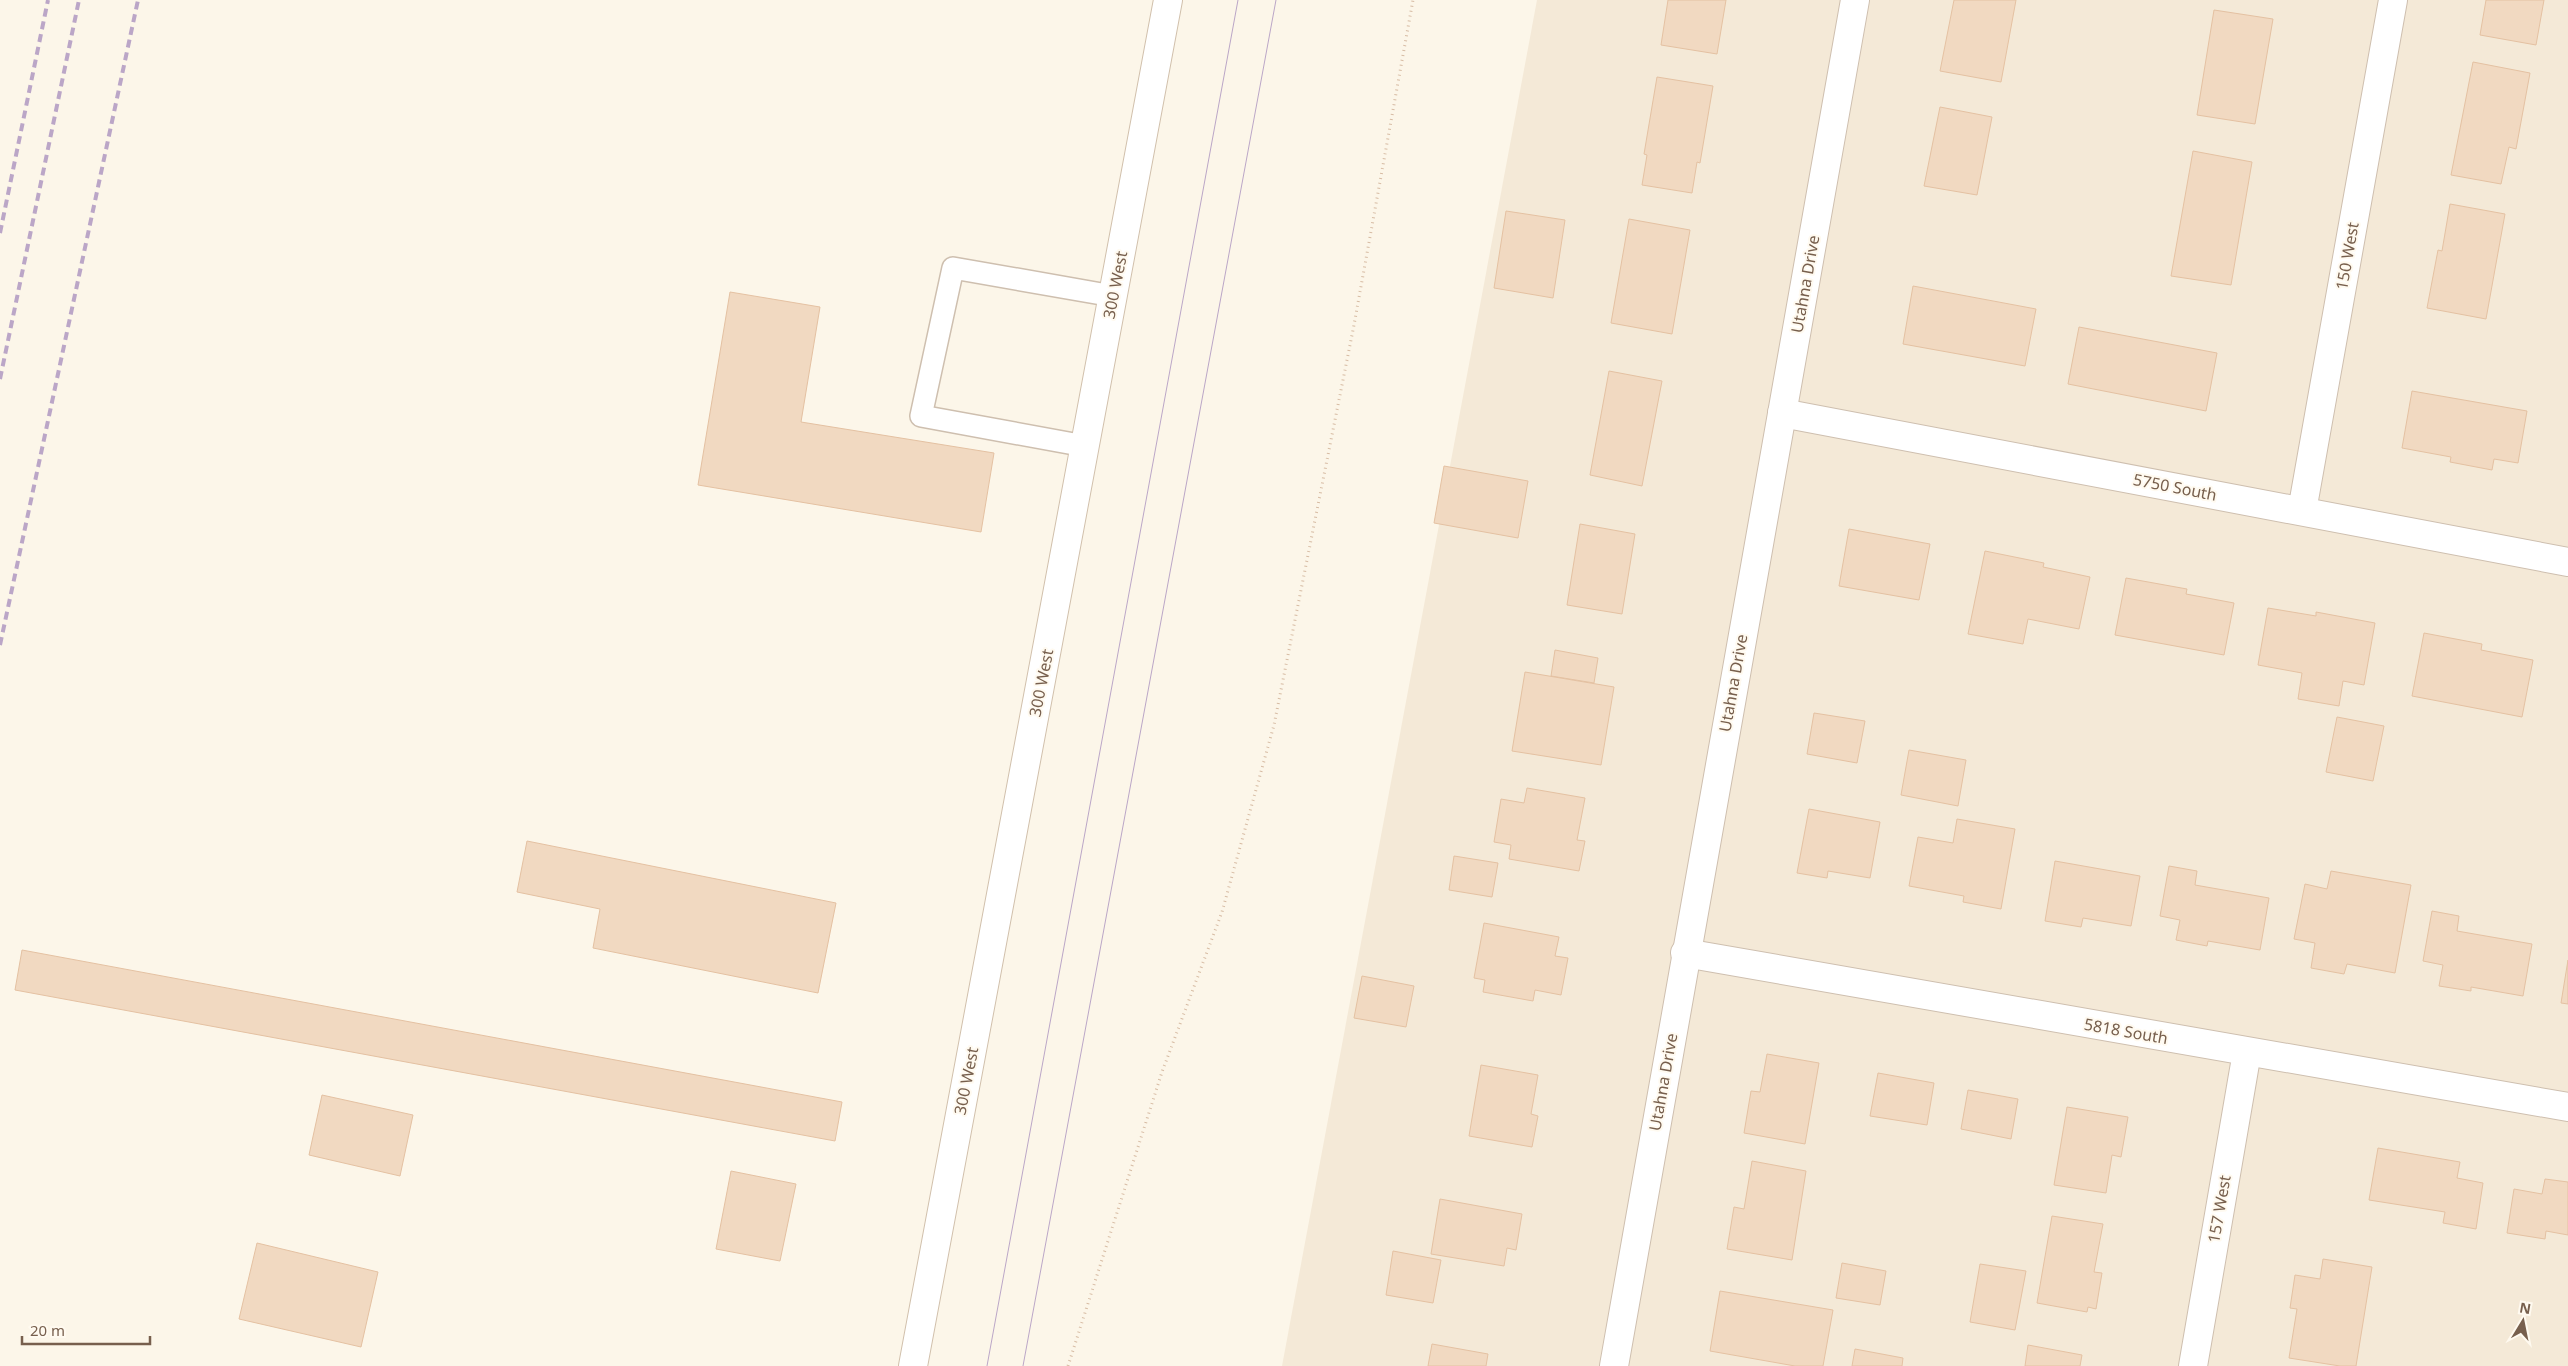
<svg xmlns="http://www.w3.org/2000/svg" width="2568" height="1366" viewBox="0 0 2568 1366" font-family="'Noto Sans',sans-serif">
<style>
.residential{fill:#f4e9d7}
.building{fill:#f1d9c1;stroke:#e4c1a2}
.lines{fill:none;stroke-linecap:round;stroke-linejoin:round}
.lane-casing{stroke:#cebfaf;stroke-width:24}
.street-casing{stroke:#cebfaf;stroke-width:30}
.secondary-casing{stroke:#d1c0ac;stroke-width:30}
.path{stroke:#d7bca4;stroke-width:3;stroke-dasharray:1 4;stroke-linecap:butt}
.lane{stroke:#fff;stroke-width:21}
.street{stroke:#fff;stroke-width:28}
.secondary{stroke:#fff;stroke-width:28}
.tram{stroke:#bba6c7;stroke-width:1}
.rail{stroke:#bba6c7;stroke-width:4;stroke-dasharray:8 5;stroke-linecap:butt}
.labels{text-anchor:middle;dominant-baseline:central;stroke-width:4;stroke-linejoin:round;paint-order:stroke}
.street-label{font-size:16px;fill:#775f4d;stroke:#fffaf0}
</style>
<rect width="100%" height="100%" fill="#fcf6e9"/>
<polygon class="residential" points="1537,0 2568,0 2568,1366 1282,1366"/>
<g class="building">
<polygon points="1668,0 1726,0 1717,54 1661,45"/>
<polygon points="1954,0 2016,0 2001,82 1940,71"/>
<polygon points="2486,0 2544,0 2536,45 2480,35"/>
<polygon points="2214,10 2273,19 2255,124 2197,115"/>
<polygon points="2473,62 2530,73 2516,149 2509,147 2501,184 2451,175"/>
<polygon points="1657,77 1713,86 1700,163 1697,162 1692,193 1642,185 1647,155 1644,154"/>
<polygon points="1940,107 1992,117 1977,195 1924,186"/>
<polygon points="2193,151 2252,162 2231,285 2171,276"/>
<polygon points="2450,204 2505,214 2486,319 2427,308 2438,250 2442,251"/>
<polygon points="1506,211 1565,220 1553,298 1494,288"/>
<polygon points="1629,219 1690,230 1672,334 1611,323"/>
<polygon points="1913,286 2036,309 2025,366 1903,344"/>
<polygon points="730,292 820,307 801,422 994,453 981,532 698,485"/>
<polygon points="2079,327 2217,353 2206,411 2068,384"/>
<polygon points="1609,371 1662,381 1642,486 1590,475"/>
<polygon points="2412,391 2527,411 2518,463 2494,459 2492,470 2450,462 2451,457 2402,448"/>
<polygon points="1444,466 1528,481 1518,538 1434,523"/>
<polygon points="1580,524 1635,534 1622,614 1567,605"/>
<polygon points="1849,529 1930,544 1919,600 1839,586"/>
<polygon points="1985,551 2044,563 2043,567 2090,577 2079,629 2028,619 2023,644 1968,634"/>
<polygon points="2126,578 2187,589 2186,594 2234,603 2224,655 2115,635"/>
<polygon points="2268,608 2316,616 2316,612 2375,623 2364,685 2343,681 2339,706 2298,699 2302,673 2258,665"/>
<polygon points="2424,633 2482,644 2481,650 2533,660 2522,717 2412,696"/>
<polygon points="1555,650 1598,658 1594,683 1551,676"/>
<polygon points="1525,672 1614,687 1601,765 1512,751"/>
<polygon points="1814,713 1865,721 1857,763 1807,754"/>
<polygon points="2337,717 2384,726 2373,781 2326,772"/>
<polygon points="1909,750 1966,760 1958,806 1901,795"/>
<polygon points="1527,788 1585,798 1577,840 1585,841 1579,871 1509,859 1511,845 1494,842 1501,799 1524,803"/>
<polygon points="1809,809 1880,822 1870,878 1828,871 1827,878 1797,873"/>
<polygon points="1957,819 2015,829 2001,909 1963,902 1964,896 1909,886 1918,837 1953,843"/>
<polygon points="527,841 836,903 818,993 593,948 600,909 517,892"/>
<polygon points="1454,856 1498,863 1492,897 1449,890"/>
<polygon points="2055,861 2140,876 2131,926 2083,918 2081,927 2045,921"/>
<polygon points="2169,866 2197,871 2195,885 2269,898 2260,950 2208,941 2207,946 2176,940 2180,920 2160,916"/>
<polygon points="2331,871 2411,885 2395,973 2347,964 2344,974 2311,968 2315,943 2294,939 2305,884 2327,889"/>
<polygon points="2432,911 2459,916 2457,931 2532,944 2523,996 2471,987 2471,991 2439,986 2443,965 2423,961"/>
<polygon points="1484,923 1559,937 1555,956 1568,958 1561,995 1535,990 1533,1001 1483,992 1485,980 1474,978"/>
<polygon points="22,950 842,1102 835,1141 15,990"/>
<polygon points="2568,960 2568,1004 2561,1003"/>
<polygon points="1362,976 1414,986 1406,1027 1354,1018"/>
<polygon points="1767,1054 1819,1063 1805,1144 1744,1133 1751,1091 1760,1092"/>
<polygon points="1481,1065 1538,1075 1531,1114 1538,1116 1532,1147 1469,1136"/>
<polygon points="1878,1073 1934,1083 1927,1125 1870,1116"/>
<polygon points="1968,1090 2018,1099 2011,1139 1961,1129"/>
<polygon points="322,1095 413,1115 400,1176 309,1155"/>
<polygon points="2067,1107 2128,1117 2121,1157 2112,1155 2106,1193 2054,1185"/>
<polygon points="2378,1148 2460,1162 2457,1178 2483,1183 2476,1229 2443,1223 2445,1212 2369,1200"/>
<polygon points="1752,1161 1806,1171 1792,1260 1727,1249 1734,1207 1744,1209"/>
<polygon points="731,1171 796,1184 780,1261 716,1249"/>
<polygon points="2545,1179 2568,1182 2568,1235 2546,1231 2545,1239 2507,1233 2514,1189 2542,1194"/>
<polygon points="1440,1199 1522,1214 1516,1250 1507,1248 1504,1266 1431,1254"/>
<polygon points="2052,1216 2103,1224 2094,1272 2102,1273 2096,1309 2088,1307 2087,1312 2037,1303"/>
<polygon points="257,1243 378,1272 361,1347 239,1319"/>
<polygon points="1393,1251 1441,1260 1433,1303 1386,1295"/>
<polygon points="2323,1259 2372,1267 2356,1366 2340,1366 2289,1358 2297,1309 2290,1308 2295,1275 2320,1279"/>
<polygon points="1842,1263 1886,1271 1880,1305 1836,1298"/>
<polygon points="1980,1264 2026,1271 2015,1330 1970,1322"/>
<polygon points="1720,1291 1833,1310 1823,1366 1795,1366 1710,1351"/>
<polygon points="1432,1344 1488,1354 1486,1366 1428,1366"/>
<polygon points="2028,1345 2082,1355 2080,1366 2025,1366"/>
<polygon points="1855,1349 1903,1358 1902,1366 1852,1366"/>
</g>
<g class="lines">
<g class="lane-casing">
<polyline id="lane" points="1085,446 921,416 953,268 1113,296"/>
</g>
<g class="street-casing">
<g id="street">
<polyline points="1782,413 2568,562"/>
<polyline points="2302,511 2393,0"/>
<polyline points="1685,953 2568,1107"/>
<polyline points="1614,1366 1855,0"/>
<polyline points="2193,1366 2247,1052"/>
</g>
</g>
<g class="secondary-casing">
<polyline id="secondary" points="913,1366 1168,0"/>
</g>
<polyline class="path" points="1068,1366 1162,1072 1222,912 1274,725 1354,325 1413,0"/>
<use href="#lane" class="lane"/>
<use href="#street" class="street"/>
<use href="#secondary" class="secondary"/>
<g class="tram">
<polyline points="987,1366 1238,0"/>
<polyline points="1023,1366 1276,0"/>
</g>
<g class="rail">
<polyline points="0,233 48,0"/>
<polyline points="0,379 79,0"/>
<polyline points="0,645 138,0"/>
</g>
</g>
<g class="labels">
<g class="street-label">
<text transform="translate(2347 256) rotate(-80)">150 West</text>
<text transform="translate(1805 284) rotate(-80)">Utahna Drive</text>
<text transform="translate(1115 285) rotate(-79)">300 West</text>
<text transform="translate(2175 487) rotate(11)">5750 South</text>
<text transform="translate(1041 683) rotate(-79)">300 West</text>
<text transform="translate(1733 683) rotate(-80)">Utahna Drive</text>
<text transform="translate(2126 1031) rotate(10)">5818 South</text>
<text transform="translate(966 1081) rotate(-79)">300 West</text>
<text transform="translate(1663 1082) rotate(-80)">Utahna Drive</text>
<text transform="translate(2219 1209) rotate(-80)">157 West</text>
</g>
</g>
<g transform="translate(2523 1321) rotate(10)" stroke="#fffaf0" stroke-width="4" paint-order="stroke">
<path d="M0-4L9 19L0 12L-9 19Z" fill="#775f4d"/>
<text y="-8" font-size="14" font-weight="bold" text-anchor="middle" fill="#775f4d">N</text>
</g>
<path d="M22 1336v8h128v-8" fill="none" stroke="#775f4d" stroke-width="2.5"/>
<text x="30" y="1336" font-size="15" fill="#775f4d" stroke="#fffaf0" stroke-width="4" paint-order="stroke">20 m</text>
</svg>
